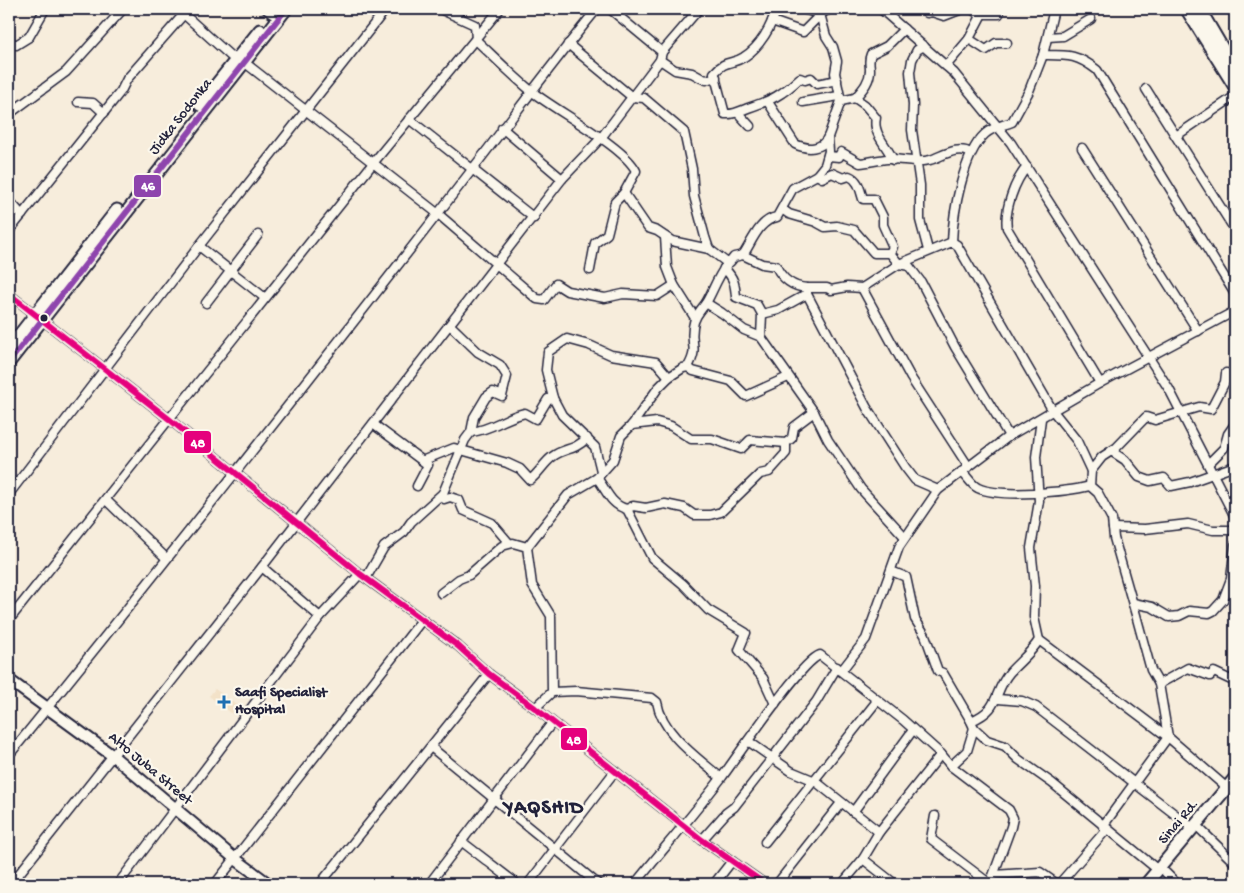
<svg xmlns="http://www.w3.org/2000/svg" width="1244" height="893" viewBox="0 0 1244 893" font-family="'Gochi Hand',sans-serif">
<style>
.built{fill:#f3e2c8}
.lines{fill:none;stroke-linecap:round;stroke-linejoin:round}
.minor-casing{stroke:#22223b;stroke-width:11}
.tertiary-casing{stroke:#22223b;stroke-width:14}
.secondary-casing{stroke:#22223b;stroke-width:15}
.trunk-casing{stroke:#22223b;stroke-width:16}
.minor{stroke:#fbf7ec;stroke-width:8}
.tertiary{stroke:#fbf7ec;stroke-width:10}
.secondary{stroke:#fbf7ec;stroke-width:11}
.trunk{stroke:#fbf7ec;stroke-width:12}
.bus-1-casing{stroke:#fbf7ec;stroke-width:10}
.bus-2-casing{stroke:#fbf7ec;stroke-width:10}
.bus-1{stroke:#e5007d;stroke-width:6}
.bus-2{stroke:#8e44ad;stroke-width:6}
.bus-dot{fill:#22223b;stroke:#fbf7ec;stroke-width:2}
.poi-dot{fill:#1f6fb2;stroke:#fbf7ec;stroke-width:2}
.labels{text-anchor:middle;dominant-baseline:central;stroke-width:4.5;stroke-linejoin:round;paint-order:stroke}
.street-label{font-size:15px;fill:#22223b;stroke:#fbf7ec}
.poi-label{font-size:15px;font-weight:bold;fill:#22223b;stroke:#fbf7ec;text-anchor:start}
.district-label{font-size:20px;font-weight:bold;letter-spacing:1px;fill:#22223b;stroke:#fbf7ec}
.line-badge{stroke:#fbf7ec;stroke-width:2}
.badge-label{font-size:14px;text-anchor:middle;font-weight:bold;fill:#fff}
</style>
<rect width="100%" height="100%" fill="#f7eddc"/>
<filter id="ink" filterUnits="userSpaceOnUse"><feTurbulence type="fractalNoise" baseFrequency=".02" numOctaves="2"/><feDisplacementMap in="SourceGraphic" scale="10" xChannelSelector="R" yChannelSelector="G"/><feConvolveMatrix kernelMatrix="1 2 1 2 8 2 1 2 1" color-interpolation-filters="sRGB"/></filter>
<g filter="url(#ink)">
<polygon class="built" points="215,689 241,708 235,716 209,696"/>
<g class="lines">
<g class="minor-casing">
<g id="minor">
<polyline points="178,9 235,60 244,62 437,213 537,299 544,300 556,284 567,291 605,298 623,294 657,296 674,285"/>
<polyline points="266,9 272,14"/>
<path d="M 440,9 L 475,25 L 476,40 C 494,57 511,74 530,90 C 554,110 624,146 636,171 L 624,193 L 615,202 L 607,234 L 595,243 L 590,270"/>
<polyline points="610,9 662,52"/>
<path d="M 776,9 C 772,26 760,47 744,57 C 732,65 726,59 714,73 L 725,114 C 734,115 740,111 748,108 C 772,100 782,95 800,78 L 805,80 L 811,78 L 817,84 L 837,80"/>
<polyline points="802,9 820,14 830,9"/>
<polyline points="881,9 954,73 1011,143 1169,389 1235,517"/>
<path d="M 1054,9 L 1043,55 C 1068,55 1077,54 1097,70 L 1235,294"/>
<polyline points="927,13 932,12 944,16 962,9"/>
<polyline points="820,14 826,36 833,47 837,61 835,73 841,101"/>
<polyline points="981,14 999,14"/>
<polyline points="772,21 803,32 819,16"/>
<polyline points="1048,37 1063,36 1091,19"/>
<polyline points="969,39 981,16 972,9"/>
<polyline points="9,41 16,45 29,37 45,9"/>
<polyline points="568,44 632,97 644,98 684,132 692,169 694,196 705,237 709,249 726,262"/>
<polyline points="924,46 917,50 912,60 910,72 913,105 912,130 920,185 920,220 928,250"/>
<polyline points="660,60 675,70 692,73 701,78 706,80 716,77"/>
<polyline points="946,66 969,39 986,50 996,43 1007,43"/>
<polyline points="1146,89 1235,230"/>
<path d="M 855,98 L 865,105 L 876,118 C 872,134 888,146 893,160"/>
<polyline points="78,102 93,103 104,113"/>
<path d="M 768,102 L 795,144 C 807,150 822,150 828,137"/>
<polyline points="803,102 839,96"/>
<polyline points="738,113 750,126"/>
<polyline points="9,114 66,72 123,9"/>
<polyline points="409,119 534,218"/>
<polyline points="502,128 562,179"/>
<polyline points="1176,136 1235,96"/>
<polyline points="1082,148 1198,331"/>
<path d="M 828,156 L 839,157 L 841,152 L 860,163 C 869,162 878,160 887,159 C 901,158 916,164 930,160 C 943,156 957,145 971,153"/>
<path d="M 1027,167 C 1015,180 1004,210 1007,228 L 1100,383"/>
<path d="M 817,175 L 822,178 L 832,173 L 843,178 L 849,176 C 859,180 860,190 863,199 L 874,199 L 883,217 L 883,225 L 893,247 L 890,253"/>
<polyline points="624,193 648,228 657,231 672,241 709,249"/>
<polyline points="9,200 22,215"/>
<polyline points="782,209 789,214 816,222 825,227 837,226 854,230 874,253 890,253 899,264 909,266 921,282 955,347 1009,436"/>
<polyline points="9,231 121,91 127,79 184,14"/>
<polyline points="665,237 667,267 674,285 695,318"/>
<path d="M 952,242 C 953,213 963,154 985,134 C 994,126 1002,126 1012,122 L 1029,91 L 1043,55"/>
<polyline points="199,246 265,298"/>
<path d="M 743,255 L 762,264 L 776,266 C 782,279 793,287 807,288"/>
<path d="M 726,262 L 730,262 L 734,257 L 743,255 C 752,242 759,220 777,217 L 793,188 L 817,175 L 825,165 L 829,151 L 828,137 L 841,101 L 855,98 C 862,90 870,82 870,70 C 870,63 868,61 871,54 L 887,46 L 904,29"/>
<path d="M 724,268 C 734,278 735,284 736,297 L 757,305 L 762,314 L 778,310 L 807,294 L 807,288 L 827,288 L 831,290 L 847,287 L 862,288 L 899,264 L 952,242 L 957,245 L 1053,411 L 1077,441 L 1091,471 L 1090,486 L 1098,493 L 1112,519 L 1114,538 L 1136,615 L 1151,670 L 1159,684 L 1168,737 L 1103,826"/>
<polyline points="862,288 911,378 968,466"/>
<polyline points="9,294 169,419 360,574 458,646 489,674 535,708 702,840 765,884"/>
<polyline points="807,294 867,408 905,467 915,480 938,490"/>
<polyline points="206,303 258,235"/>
<polyline points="706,303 722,313 744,330 761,337 814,412 828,440 861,489 905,537"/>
<polyline points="761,337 762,314"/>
<path d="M 688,367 C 699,347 690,346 693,327 C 694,317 700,311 706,303 C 713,291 717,278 726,266"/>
<polyline points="373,424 428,465 417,486"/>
<polyline points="632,425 657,422 671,426 691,439 712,439 741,449 750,440 786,443 792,438 794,427 814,412"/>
<path d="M 471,432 C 492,430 505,417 525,413 L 536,419 L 548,399 L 553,398"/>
<polyline points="1111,451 1125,460 1139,477 1150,481 1164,478 1171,486 1190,482 1235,466"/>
<path d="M 424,460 L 454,448 L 507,463 L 520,469 L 530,480 C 539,473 544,463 552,457 C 565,447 573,452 587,438"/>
<polyline points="1208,464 1224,448 1228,434 1235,424"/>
<polyline points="601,471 595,447 562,415 553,398 546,370 548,352 567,339 589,345 611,355 656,362 669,377"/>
<polyline points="1091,471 1102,457 1116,448 1146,417 1155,420 1199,407 1211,409 1225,382 1226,373 1230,374 1235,368"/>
<path d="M 961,472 C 968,476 970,484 978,488 C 1000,498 1067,492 1090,486"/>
<path d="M 597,478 C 606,489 611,506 627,509 L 652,558 L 683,584 L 708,610 L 746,633 L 739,650 L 763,678 L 775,704"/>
<polyline points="443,493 444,499 450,497 459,500 463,510 492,523 509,543"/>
<polyline points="9,494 199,246 386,9"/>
<polyline points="106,500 166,558"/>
<polyline points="627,509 633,506 646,508 665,504 684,508 694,515 710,515 721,512 760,474 769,472 786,453 786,443"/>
<polyline points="1113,528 1145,529 1188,524 1213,530 1235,530"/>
<polyline points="527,547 568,495 597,478 613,460 621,436 632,425 658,388 669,377 683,368 688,367 693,371 731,381 746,396 788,377"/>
<polyline points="262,567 320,617"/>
<polyline points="891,571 906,577 915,619 925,635 938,671 943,673 971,721"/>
<polyline points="366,578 384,547 404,532 411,522 443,493 465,440 471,432 474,417 486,397 493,392 502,396 507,376 500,365 478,352 450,325"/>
<polyline points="441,593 459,579 469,575 502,546 513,543 527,547 532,585 551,616 552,692 535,708"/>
<polyline points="1133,603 1152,607 1169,617 1179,616 1189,611 1209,613 1213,611 1223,600 1231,579 1235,545"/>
<polyline points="9,620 374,162 500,9"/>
<polyline points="1039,640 1168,737 1227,788"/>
<polyline points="842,670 866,639 899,547 938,490 1009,436 1100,383 1235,311"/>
<polyline points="1159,684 1188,668 1210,676 1214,672 1233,681"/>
<path d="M 552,692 L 576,691 L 652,698 L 657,702 C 662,734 698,758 721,778"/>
<polyline points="998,699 1022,701 1036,707 1194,829"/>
<polyline points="974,728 987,740 1005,746 1018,759 1052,783 1158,870"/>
<polyline points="748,741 791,771 815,781 879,832"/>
<polyline points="432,748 598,884"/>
<path d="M 9,755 C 166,563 319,367 471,171 C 513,117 553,62 597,9"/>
<path d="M 951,766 L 967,751 L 974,728 L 971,721 C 1002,708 992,693 1010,672 C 1020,661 1031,653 1039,640 L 1034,617 L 1035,586 L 1031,548 L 1039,501 L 1036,457 L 1041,419"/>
<polyline points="1233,792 1235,794"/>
<polyline points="853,812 913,730"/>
<polyline points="935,816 931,839 990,884"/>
<polyline points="1201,830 1235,863"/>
<polyline points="702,840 726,813 734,807 816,702 837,667"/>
<polyline points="461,841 517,884"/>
<polyline points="765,842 877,701"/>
<polyline points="863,859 895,884"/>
<polyline points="1166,873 1177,884"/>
<polyline points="994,875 1040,872 1057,884"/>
<polyline points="11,884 262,567 562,179 601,138 660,60 662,52 699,9"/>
<polyline points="118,884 320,617 360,574"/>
<polyline points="215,884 422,620"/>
<polyline points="320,884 489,674"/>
<polyline points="429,884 552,723"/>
<polyline points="528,884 615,771"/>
<path d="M 635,884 C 664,848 694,814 722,777 C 738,756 801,661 820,655 L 903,720 L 941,754 L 951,766 L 1009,810 L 1013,818 L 1011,827 L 990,884"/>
<polyline points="714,884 732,861"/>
<polyline points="777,884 841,803"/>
<polyline points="842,884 863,859 879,832 941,754"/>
<polyline points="1059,884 1107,829"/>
</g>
</g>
<g class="tertiary-casing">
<polyline id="tertiary" points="9,680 113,756 234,858 269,884"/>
</g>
<g class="secondary-casing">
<g id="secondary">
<polyline points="200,105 260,30"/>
<polyline points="9,348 117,210"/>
<polyline points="9,362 286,9"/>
<polyline points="1146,884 1235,778"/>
</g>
</g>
<g class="trunk-casing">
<g id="trunk">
<polyline points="1187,9 1235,86"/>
<polyline points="1199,9 1230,62"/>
</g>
</g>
<use href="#minor" class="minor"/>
<use href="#tertiary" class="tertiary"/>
<use href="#secondary" class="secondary"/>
<use href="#trunk" class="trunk"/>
<g class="bus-1-casing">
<polyline id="bus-1" points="9,294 169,419 360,574 458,646 489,674 535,708 702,840 765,884"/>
</g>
<g class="bus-2-casing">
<polyline id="bus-2" points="9,362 286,9"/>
</g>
<use href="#bus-1" class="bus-1"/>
<use href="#bus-2" class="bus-2"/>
</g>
</g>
<circle class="bus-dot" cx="44" cy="318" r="4.5"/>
<path class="poi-dot" d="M221.5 694.5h5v5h5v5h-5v5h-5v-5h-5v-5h5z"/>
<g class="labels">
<g class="street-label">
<text transform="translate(181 117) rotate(-52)">Jidka Sodonka</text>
<text transform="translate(150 769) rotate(40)">Alto Juba Street</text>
<text transform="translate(1179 822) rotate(-50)">Sinai Rd.</text>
</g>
<g class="poi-label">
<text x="235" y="693">Saafi Specialist<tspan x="235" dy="17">Hospital</tspan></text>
</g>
<g class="district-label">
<text x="544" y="809">YAQSHID</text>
</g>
</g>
<g class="line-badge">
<rect x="133" y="174" width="29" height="24" rx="5" fill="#8e44ad"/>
<rect x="183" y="430" width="29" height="24" rx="5" fill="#e5007d"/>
<rect x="560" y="727" width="28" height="24" rx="5" fill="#e5007d"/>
</g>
<g class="badge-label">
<text x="148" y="190">46</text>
<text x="198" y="447">48</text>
<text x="574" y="744">48</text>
</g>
<rect width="1244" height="893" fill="none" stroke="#fbf7ec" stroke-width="30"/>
<rect x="15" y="15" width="1214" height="863" fill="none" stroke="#22223b" stroke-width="2" filter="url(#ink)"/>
</svg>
